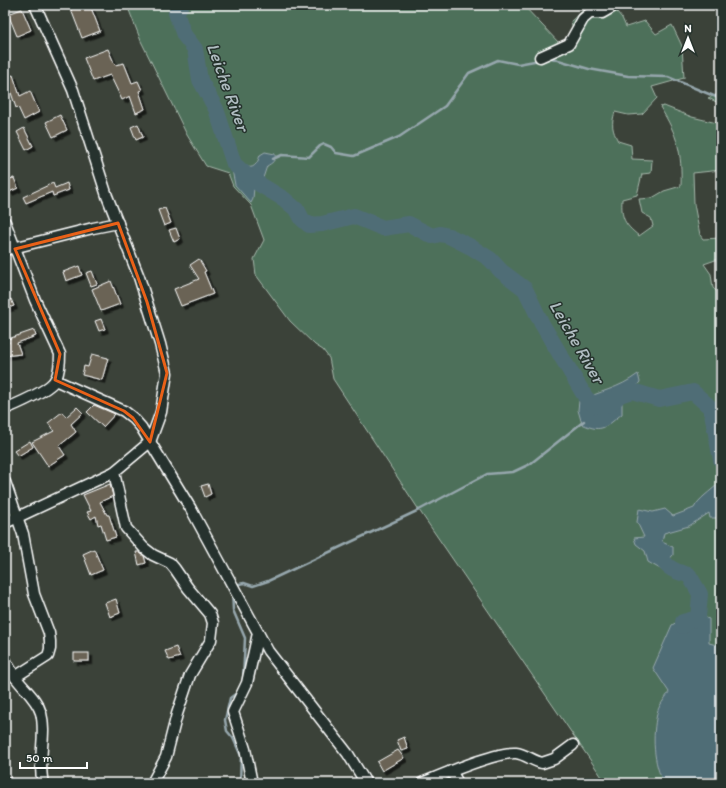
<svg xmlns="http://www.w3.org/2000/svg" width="726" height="788" viewBox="0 0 726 788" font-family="Itim,sans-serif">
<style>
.green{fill:#4e705a;stroke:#a6b8ac}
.water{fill:#506d76;stroke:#96a7ad}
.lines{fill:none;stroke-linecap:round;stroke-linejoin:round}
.stream{stroke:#96a7ad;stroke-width:2.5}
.river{stroke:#506d76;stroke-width:16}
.building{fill:#6b6454;stroke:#fff;filter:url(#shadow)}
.street-casing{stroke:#fff;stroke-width:13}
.street{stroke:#26332d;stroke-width:10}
.marked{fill:none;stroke:#e96118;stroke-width:3;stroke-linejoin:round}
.labels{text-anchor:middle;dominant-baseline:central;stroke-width:3;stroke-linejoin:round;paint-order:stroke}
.water-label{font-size:18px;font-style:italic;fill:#b0bdc1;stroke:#26332d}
</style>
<defs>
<filter id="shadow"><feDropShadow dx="3.5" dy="3.5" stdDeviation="0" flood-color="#0009"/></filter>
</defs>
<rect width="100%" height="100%" fill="#3b4239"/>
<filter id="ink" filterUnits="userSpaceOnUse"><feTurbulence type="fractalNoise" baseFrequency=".025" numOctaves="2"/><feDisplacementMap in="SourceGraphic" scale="8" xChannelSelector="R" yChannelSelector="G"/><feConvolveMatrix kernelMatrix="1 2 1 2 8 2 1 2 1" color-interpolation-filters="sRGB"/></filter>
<g filter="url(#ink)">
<g class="green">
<path d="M 127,5 L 523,5 L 560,44 L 574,34 L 571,21 L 589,5 L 612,6 L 622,18 L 626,27 L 645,21 L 656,34 L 672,25 L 682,46 L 684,78 L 652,87 L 657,98 L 642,114 L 628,115 L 615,112 C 611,124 612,130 618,141 L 631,145 L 632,159 L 652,160 L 651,173 L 642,174 L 637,195 L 622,199 C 621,218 624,224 639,236 L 653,226 L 651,218 L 642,213 L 639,199 L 652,198 L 664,191 L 681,186 C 682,152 678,136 660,107 L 664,106 L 692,117 L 721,124 L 721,170 L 693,173 L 694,204 L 700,235 L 703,239 L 721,238 L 721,258 L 704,264 L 711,274 L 713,288 L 721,295 L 721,783 L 606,783 L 419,510 L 333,379 L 329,358 L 323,350 L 315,345 L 290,321 L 256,275 L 254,259 L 264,240 L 251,205 L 233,186 L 228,173 L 206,166 L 187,135 L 141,41 Z"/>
<polygon points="721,93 721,104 708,98"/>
</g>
<g class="water">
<path d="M 265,152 L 275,154 C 276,161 272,163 267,166 L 261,184 L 254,187 L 253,199 L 251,203 L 235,185 L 229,154 L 233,153 C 241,165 254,177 260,155 Z"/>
<path d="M 638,374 L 640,382 L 622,402 L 622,414 C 606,426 603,434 582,424 L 578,410 L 579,401 C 600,391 618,389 638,374 Z"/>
<path d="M 719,483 L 721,483 L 721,518 L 710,518 L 709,513 L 689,526 L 664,533 L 662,542 L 673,547 L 673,555 L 666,563 L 669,574 L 648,562 L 645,551 L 636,544 L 634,538 L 644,537 L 637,522 L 639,509 L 653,512 L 665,509 L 673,516 L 694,508 C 699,498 710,492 719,483 Z"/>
<path d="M 692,613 L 709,619 L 709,643 L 721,646 L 721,783 L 664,783 C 653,764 652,735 657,714 C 658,706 665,699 669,692 L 653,668 L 672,625 Z"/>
</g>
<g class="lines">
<g class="stream">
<polyline points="548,57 589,69 628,76 668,77 721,99"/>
<polyline points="273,159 282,155 309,157 320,146 324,144 331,147 336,153 354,156 399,137 445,106 469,73 498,60 518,64 540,60"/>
<polyline points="234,585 244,583 253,586 268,581 419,510 487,474 513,472 530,464 584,421"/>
<polyline points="232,590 233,610 245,638 243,679"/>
<polyline points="238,692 230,698 225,720 227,731 233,738 241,756 240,783"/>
</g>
<g class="river">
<polyline points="181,5 176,13 184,35 195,49 200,80 216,109 234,164 251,179 284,199 298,211 302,219 309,225 322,224 354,216 383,228 409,224 432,236 440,234 449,236 471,247 490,259 501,271 525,289 542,324 586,398 595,406 610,404 620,395 632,391 659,399 693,392 711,408 721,460"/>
<path d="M 657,547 C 662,565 671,571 689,575 L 700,594 L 698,618 L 683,622 L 683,626"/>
</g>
</g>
<g class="building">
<polygon points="74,5 90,5 100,31 82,38 70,7"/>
<polygon points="22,9 31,30 17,36 8,14"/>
<polygon points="108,49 115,65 124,63 132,83 138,81 142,90 139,91 145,109 136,113 130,96 122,100 110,75 93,81 84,58"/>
<polygon points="13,75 20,96 30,91 39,112 24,120 18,107 16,108 6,77"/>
<polygon points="60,115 67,130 53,137 46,122"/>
<polygon points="138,124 143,137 136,140 131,127"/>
<polygon points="24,128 33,146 26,150 17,132"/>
<polygon points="14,178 18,188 9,192 5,180"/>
<polygon points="53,183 55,188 67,183 69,190 53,196 52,192 26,203 23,197"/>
<polygon points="165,208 171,223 164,226 158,210"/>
<polygon points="176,228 180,239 174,242 169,230"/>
<polygon points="199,259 206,271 204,272 213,294 181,306 174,289 199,279 190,265"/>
<polygon points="79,266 82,275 66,281 63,272"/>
<polygon points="92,271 97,284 91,286 86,273"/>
<polygon points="111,281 120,304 101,311 92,289"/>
<polygon points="11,299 14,306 5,309 5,302"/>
<polygon points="101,319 105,329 99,331 95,321"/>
<polygon points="34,330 36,336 17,343 21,354 5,356 5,344 9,343 8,339"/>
<polygon points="92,354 108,358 102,380 82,375 84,366 88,367"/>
<polygon points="94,405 115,414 103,427 87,412"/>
<polygon points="77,407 83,413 71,424 76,432 59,446 65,455 48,466 32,442 54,431 48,423 62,412 66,417"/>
<polygon points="30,441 33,447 18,456 14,451"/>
<polygon points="110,484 113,496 100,502 107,515 109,515 116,537 106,540 101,524 98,525 96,516 91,519 87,512 91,511 83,495"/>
<polygon points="208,484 211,494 205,497 201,486"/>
<polygon points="94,549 103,570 91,575 83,554"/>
<polygon points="136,552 139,552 144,556 146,563 139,565"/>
<polygon points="116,599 120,613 110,617 105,603"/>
<polygon points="176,647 180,657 169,660 165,651"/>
<rect x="74" y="653" width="15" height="8"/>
<polygon points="404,737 408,749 401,751 397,740"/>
<polygon points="398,750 404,758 382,771 377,762"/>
</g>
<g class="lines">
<g class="street-casing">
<g id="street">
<polyline points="540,57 569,44 583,19 590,13 602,13 616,5"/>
<path d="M 5,222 L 35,300 L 60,354 C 60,362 59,372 56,379 C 50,390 17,404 5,409"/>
<polyline points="5,250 93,228 118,223"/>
<polyline points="55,380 124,411 133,418 141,427 191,509 268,651 348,754 366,783"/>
<polyline points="114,472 126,528 144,548 153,555 170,563 175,569 188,588 210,614 213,623 211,640 190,675 177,714 166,757 152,783"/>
<polyline points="5,482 23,534 34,594 49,633 50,641 50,649 48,656 15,677"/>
<polyline points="5,523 114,472 150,442 161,412 167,373 160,344 139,277 107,196 73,90 35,5"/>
<path d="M 5,659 C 8,666 12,672 16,678 C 24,689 37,699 41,713 C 47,735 37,760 43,783"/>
<polyline points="451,771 458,783"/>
<polyline points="5,782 7,783"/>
<polyline points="252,783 245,749 233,712 247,683 258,633"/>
<path d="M 422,783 C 442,775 497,751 516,753 C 525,754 533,761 542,763 L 554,759 L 573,745"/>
</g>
</g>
<use href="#street" class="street"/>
</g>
</g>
<path class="marked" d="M 118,223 L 147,302 L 167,373 L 150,442 L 133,418 L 124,411 L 55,380 L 60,354 L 15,249 Z"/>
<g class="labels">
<g class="water-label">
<text transform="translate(228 87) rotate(70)">Leiche River</text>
<text transform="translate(577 342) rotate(60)">Leiche River</text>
</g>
</g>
<rect width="726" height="788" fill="none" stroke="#26332d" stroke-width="20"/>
<rect x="10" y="10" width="706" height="768" fill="none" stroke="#fff" stroke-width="1.5" filter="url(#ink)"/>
<g transform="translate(688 38)" stroke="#26332d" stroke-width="3" paint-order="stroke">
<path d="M0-3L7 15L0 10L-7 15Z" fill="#ffffff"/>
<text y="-6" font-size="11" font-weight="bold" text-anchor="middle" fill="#ffffff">N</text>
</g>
<path d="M20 762v6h67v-6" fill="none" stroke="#ffffff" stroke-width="2"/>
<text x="26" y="762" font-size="12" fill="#ffffff" stroke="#26332d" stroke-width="3" paint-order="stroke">50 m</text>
</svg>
